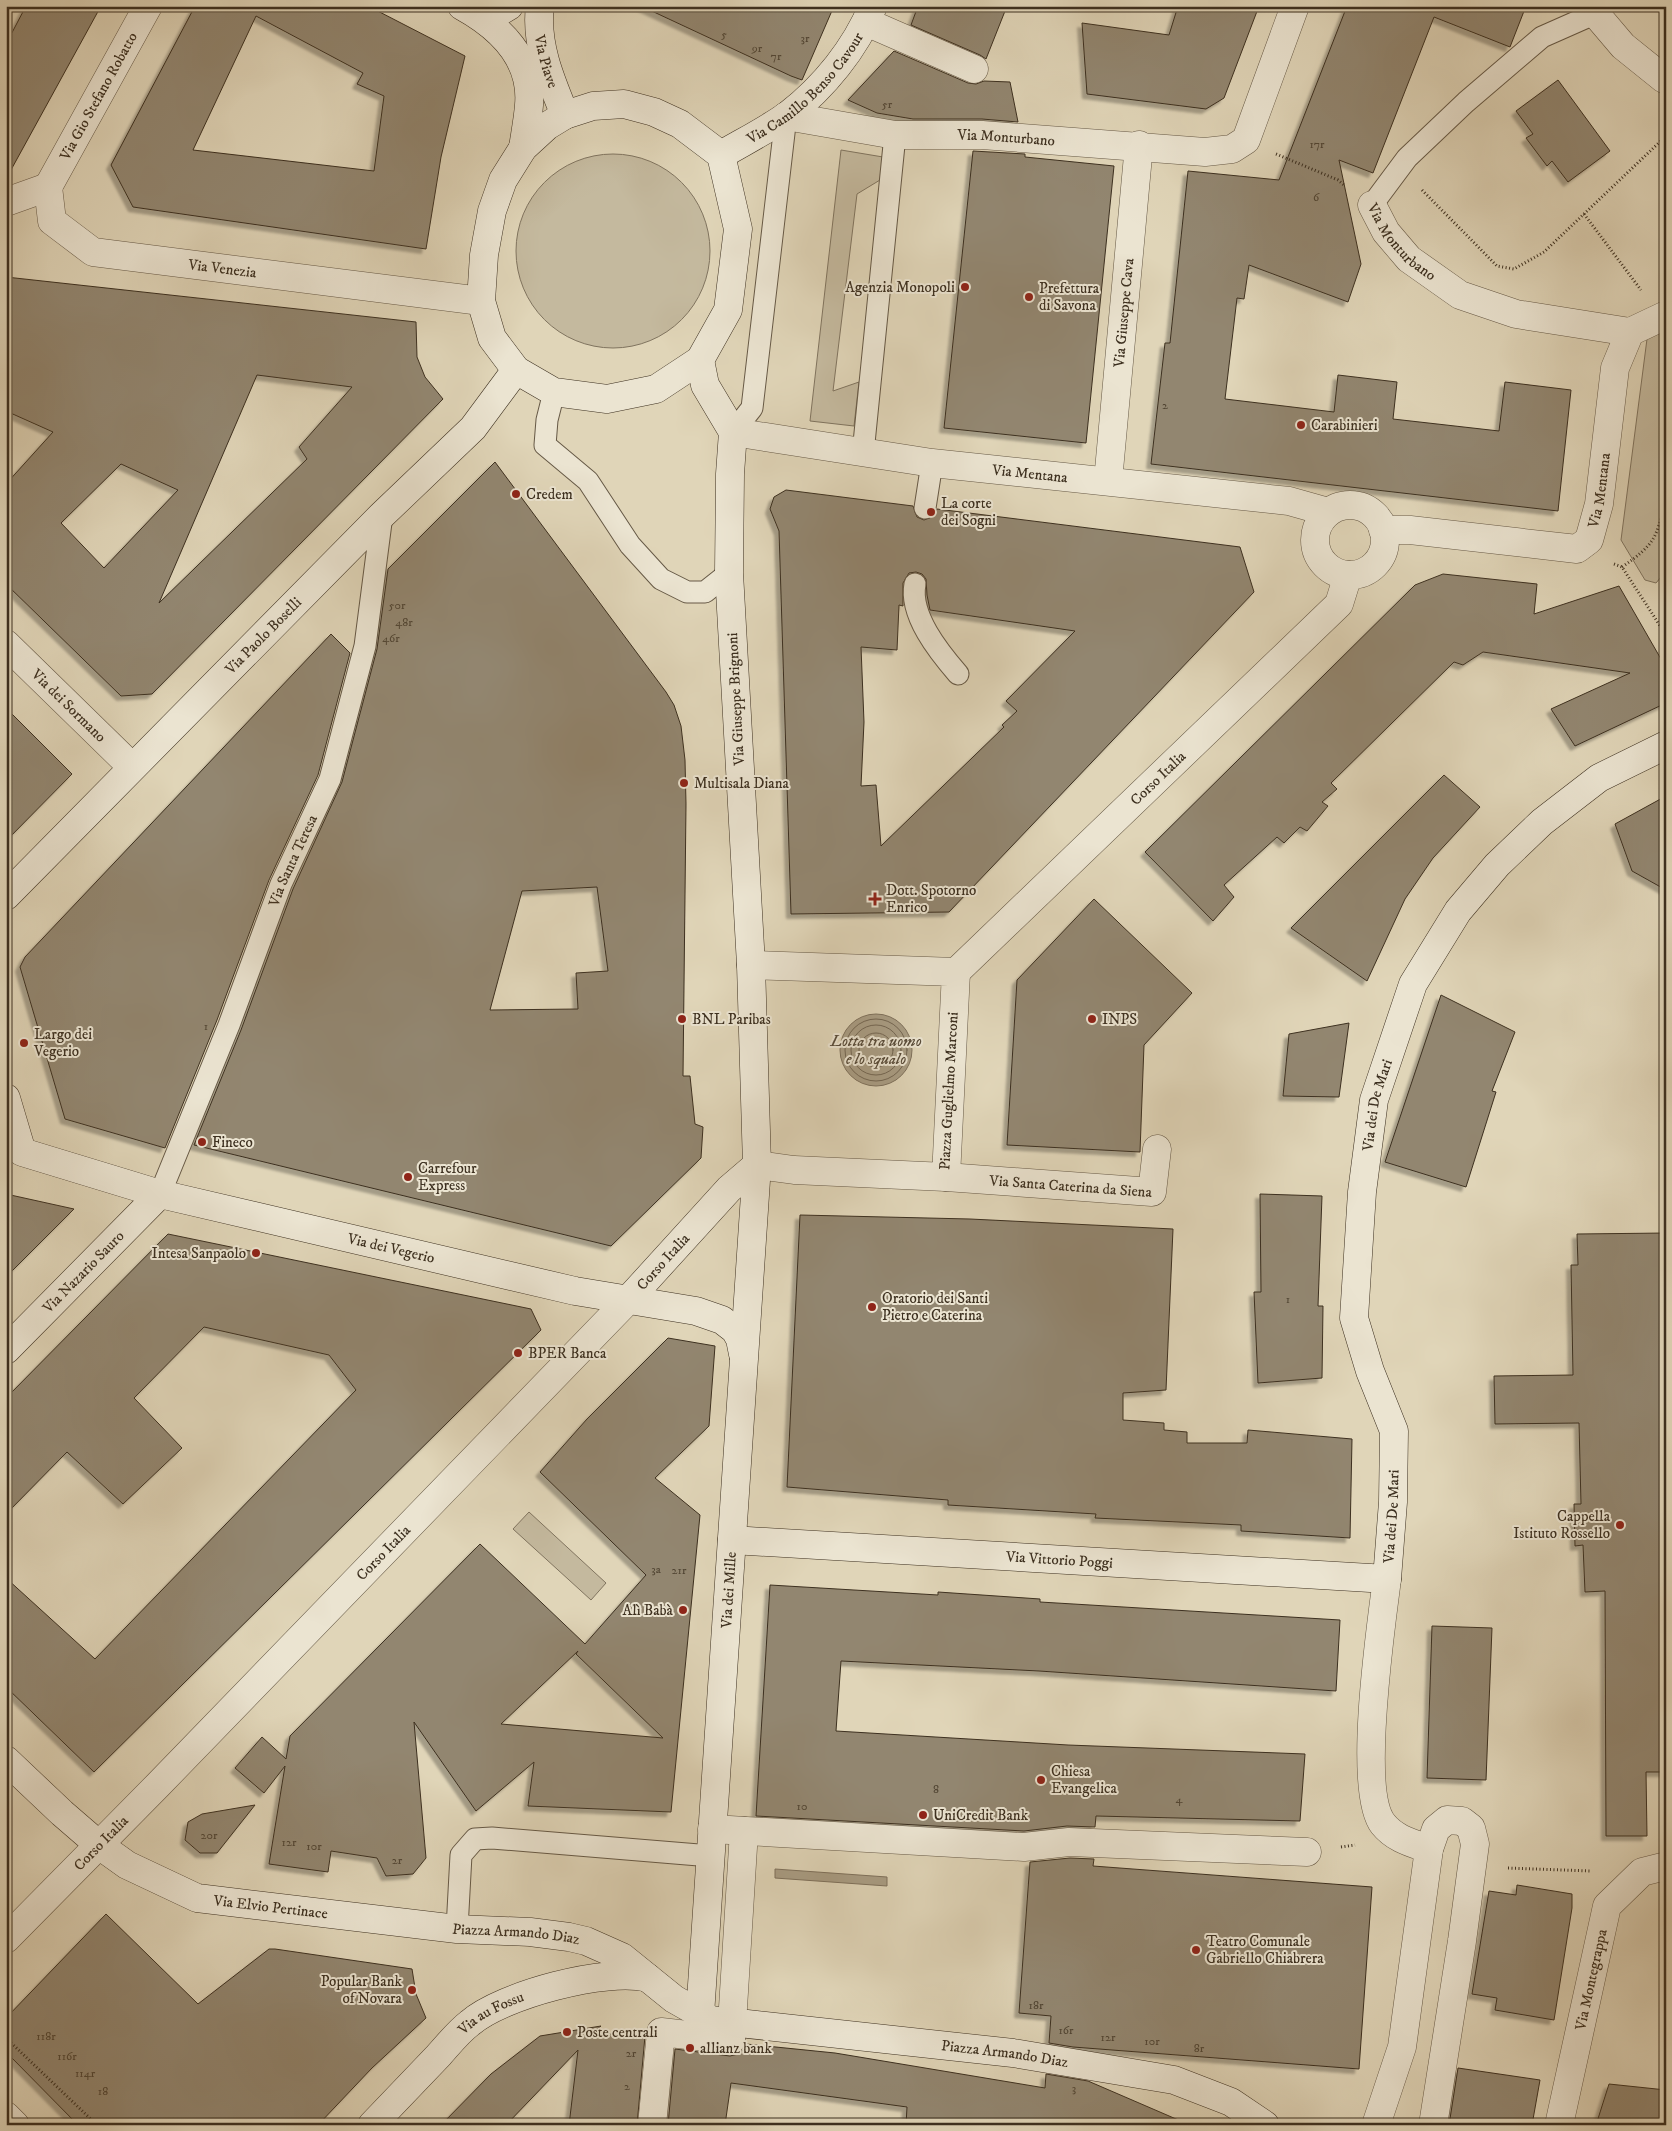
<svg xmlns="http://www.w3.org/2000/svg" width="1672" height="2131" viewBox="0 0 1672 2131" font-family="'IM FELL DW Pica',serif">
<style>
.green{fill:#c4b99e;stroke:#80745f}
.water{fill:#a99d84;stroke:#7e715c}
.lines{fill:none;stroke-linecap:round;stroke-linejoin:round}
.shore{stroke:#736652;stroke-width:1}
.building{fill:#92866f;stroke:#3d3020;fill-rule:evenodd;filter:url(#shadow)}
.lane-casing{stroke:#665946;stroke-width:23}
.street-casing{stroke:#665946;stroke-width:29}
.secondary-casing{stroke:#3d3020;stroke-width:29}
.path{stroke:#3d3020;stroke-width:3;stroke-dasharray:1 2.5;stroke-linecap:butt}
.lane{stroke:#ebe4d1;stroke-width:21}
.street{stroke:#ebe4d1;stroke-width:28}
.secondary{stroke:#ebe4d1;stroke-width:28}
.poi-dot{fill:#8f2418;stroke:#ebe4d1;stroke-width:2}
.labels{text-anchor:middle;dominant-baseline:central;stroke-width:4;stroke-linejoin:round;paint-order:stroke}
.number-label{font-size:12px;fill:#524634}
.street-label{font-size:15px;fill:#3d3020;stroke:#ebe4d1}
.poi-label{font-size:15px;fill:#3d3020;stroke:#ebe4d1;text-anchor:start}
.water-label{font-size:16px;font-style:italic;fill:#584b39;stroke:#ebe4d1}
</style>
<defs>
<filter id="shadow"><feDropShadow dx="-4.5" dy="4.5" stdDeviation="1" flood-color="#0004"/></filter>
</defs>
<rect width="100%" height="100%" fill="#e0d5b8"/>
<filter id="stains"><feTurbulence type="fractalNoise" baseFrequency=".004" numOctaves="4"/><feColorMatrix values="0 0 0 0 .2 0 0 0 0 .09 0 0 0 0 .02 0 0 0 .5 -.17"/></filter>
<radialGradient id="worn" r=".72"><stop offset=".6" stop-color="#630" stop-opacity="0"/><stop offset="1" stop-color="#630" stop-opacity=".3"/></radialGradient>
<g class="green">
<polygon points="841,150 883,157 880,180 857,194 833,391 859,382 854,426 810,421"/>
<circle cx="613" cy="251" r="97"/>
<polygon points="1666,329 1666,571 1656,583 1645,580 1621,540 1647,339"/>
<polygon points="529,1512 606,1583 591,1600 513,1529"/>
</g>
<g class="water">
<circle cx="876" cy="1050" r="36"/>
<polygon points="775,1869 887,1877 887,1886 775,1878"/>
</g>
<g class="lines">
<g class="shore">
<circle cx="876" cy="1050" r="31"/>
<circle cx="876" cy="1050" r="25"/>
<circle cx="876" cy="1050" r="17"/>
</g>
</g>
<g class="building">
<polygon points="26,6 101,6 6,179 6,44"/>
<path d="M 195,6 L 368,6 L 465,56 L 441,157 L 426,249 L 133,207 L 111,165 ZM 256,16 L 363,73 L 357,84 L 384,96 L 374,171 L 193,150 Z"/>
<polygon points="641,6 834,6 802,80 791,76"/>
<polygon points="918,6 1007,6 986,59 980,55 911,25"/>
<polygon points="1178,6 1259,6 1224,98 1206,109 1087,94 1082,23 1169,35"/>
<polygon points="1347,6 1526,6 1510,47 1434,17 1373,173 1339,160 1361,264 1348,302 1249,265 1244,299 1237,298 1225,399 1334,412 1338,375 1397,382 1393,419 1499,431 1505,382 1571,390 1558,511 1151,464 1165,343 1170,343 1188,171 1279,180"/>
<polygon points="894,51 968,83 976,84 984,81 1010,82 1018,122 982,119 913,119 877,113 848,100"/>
<polygon points="1558,80 1610,151 1568,182 1552,161 1547,166 1526,138 1533,134 1516,111"/>
<polygon points="973,151 1025,154 1025,157 1114,166 1086,443 944,428"/>
<path d="M 6,277 L 416,322 L 417,357 L 425,377 L 443,399 L 152,694 L 121,696 L 6,584 L 6,484 L 53,432 L 6,411 ZM 257,375 L 352,387 L 299,447 L 307,459 L 159,603 ZM 121,464 L 178,490 L 104,568 L 61,523 Z"/>
<path d="M 495,462 L 666,692 L 674,705 L 681,726 L 685,760 L 686,804 L 683,1076 L 690,1076 L 695,1124 L 703,1127 L 701,1158 L 611,1246 L 194,1145 L 241,1030 L 293,889 L 342,782 L 377,649 L 388,569 ZM 597,887 L 608,971 L 576,973 L 578,1009 L 490,1010 L 522,891 Z"/>
<path d="M 786,490 L 913,506 L 917,517 L 924,520 L 934,516 L 937,509 L 1240,547 L 1254,592 L 949,912 L 791,914 L 779,531 L 770,509 L 774,497 ZM 916,572 L 922,574 L 926,579 L 927,595 L 930,610 L 1075,631 L 1006,701 L 1017,711 L 1002,725 L 1004,727 L 881,846 L 876,785 L 861,786 L 864,722 L 861,647 L 897,650 L 899,605 L 903,606 L 903,583 L 909,573 Z"/>
<polygon points="1443,574 1537,584 1534,614 1619,586 1661,659 1666,657 1666,703 1575,746 1551,709 1630,673 1483,652 1463,665 1454,662 1331,783 1337,789 1322,802 1328,806 1307,831 1300,827 1284,843 1277,837 1224,885 1234,897 1213,921 1145,852 1415,585"/>
<polygon points="331,634 350,653 318,775 269,880 217,1020 165,1148 65,1119 20,967 25,957"/>
<polygon points="6,708 72,774 6,841"/>
<polygon points="1444,775 1480,807 1433,858 1405,899 1367,981 1291,928"/>
<polygon points="1666,796 1666,890 1632,871 1615,824"/>
<polygon points="1094,899 1192,993 1144,1045 1140,1152 1007,1145 1017,980"/>
<polygon points="1441,995 1515,1032 1492,1091 1496,1092 1466,1187 1385,1162"/>
<polygon points="1349,1023 1339,1097 1283,1096 1289,1034"/>
<polygon points="6,1194 74,1209 6,1277"/>
<polygon points="1260,1194 1322,1196 1318,1306 1323,1306 1322,1378 1258,1383 1254,1292 1261,1292"/>
<polygon points="800,1215 970,1219 1173,1229 1166,1390 1123,1393 1123,1420 1164,1423 1164,1430 1187,1432 1187,1443 1247,1443 1248,1430 1352,1439 1350,1538 1241,1531 1241,1525 1095,1518 1096,1514 948,1505 948,1500 787,1487"/>
<polygon points="1666,1233 1666,1772 1646,1772 1647,1836 1606,1836 1605,1591 1585,1592 1583,1545 1575,1546 1574,1504 1581,1504 1579,1423 1495,1424 1494,1376 1573,1375 1571,1265 1578,1265 1577,1234"/>
<polygon points="168,1234 531,1309 541,1330 94,1772 6,1687 6,1578 95,1659 356,1390 329,1355 204,1327 134,1398 182,1448 123,1504 67,1452 6,1514 6,1398"/>
<path d="M 668,1338 L 715,1346 L 709,1426 L 655,1478 L 700,1515 L 671,1812 L 528,1806 L 534,1762 L 476,1811 L 414,1722 L 426,1858 L 413,1874 L 386,1876 L 377,1858 L 331,1851 L 328,1872 L 269,1864 L 285,1766 L 264,1793 L 235,1768 L 262,1737 L 286,1759 L 290,1736 L 480,1544 L 585,1644 L 646,1575 L 540,1472 L 587,1419 ZM 578,1651 L 576,1654 L 663,1738 L 501,1724 Z"/>
<polygon points="770,1585 938,1595 938,1592 1040,1599 1040,1602 1340,1620 1336,1691 1039,1671 841,1661 836,1731 1068,1745 1305,1754 1300,1821 1096,1816 1095,1827 1067,1826 1024,1831 756,1816"/>
<polygon points="1432,1626 1492,1628 1486,1780 1427,1778"/>
<polygon points="255,1805 217,1853 200,1853 185,1840 188,1822 202,1814"/>
<polygon points="1070,1858 1094,1859 1093,1866 1372,1887 1359,2069 1073,2047 1049,2043 1051,2016 1019,2013 1030,1862"/>
<polygon points="1517,1885 1572,1894 1572,1908 1554,2020 1495,2010 1497,1998 1472,1994 1489,1891 1516,1895"/>
<polygon points="106,1914 198,2004 269,1949 275,1949 412,1969 416,1994 426,2018 372,2068 318,2125 78,2125 6,2052 6,2018"/>
<polygon points="601,2026 593,2033 645,2036 637,2125 569,2125 578,2050 506,2125 441,2125 491,2074 540,2036"/>
<polygon points="746,2044 835,2053 1045,2088 1046,2074 1088,2081 1190,2125 906,2125 907,2107 731,2083 725,2125 668,2125 675,2049 730,2056 738,2054 744,2049"/>
<polygon points="1458,2068 1540,2080 1532,2125 1449,2125"/>
<polygon points="1609,2084 1666,2090 1666,2125 1596,2125"/>
</g>
<g class="lines">
<g class="lane-casing">
<g id="lane">
<polyline points="1372,205 1407,158 1466,102 1542,37 1594,14"/>
<polyline points="554,392 547,420 545,445 588,481 630,545 661,579 687,592 705,592 729,573"/>
<polyline points="733,432 752,408 786,116"/>
<polyline points="863,453 895,135"/>
<polyline points="925,508 932,463"/>
<path d="M 915,584 C 909,615 939,652 958,674"/>
<path id="s1" d="M 160,1194 L 229,1025 L 281,884 L 330,779 L 365,646 L 382,515"/>
<polyline points="457,1929 461,1855 475,1839 492,1838 711,1856"/>
</g>
</g>
<g class="street-casing">
<g id="street">
<polyline points="1589,6 1623,46 1664,79"/>
<polyline points="866,22 974,69"/>
<path id="s2" d="M 786,116 L 895,135 L 982,135 L 1205,152 L 1232,149 L 1246,140 L 1295,6"/>
<path id="s3" d="M 48,187 L 52,221 L 93,252 L 481,301"/>
<path id="s4" d="M 48,187 L 148,6"/>
<polyline points="6,202 48,187"/>
<path id="s5" d="M 1372,205 L 1386,232 L 1409,259 L 1460,295 L 1516,314 L 1630,332"/>
<path id="s6" d="M 733,432 L 932,463 L 1289,501 L 1328,512"/>
<path id="s7" d="M 1108,481 L 1139,145"/>
<circle cx="1350" cy="540" r="35"/>
<path id="s8" d="M 1383,530 L 1410,530 L 1577,549 L 1589,540 L 1599,504 L 1615,368 L 1630,332 L 1666,315"/>
<path id="s9" d="M 6,644 L 132,767"/>
<polyline points="751,965 956,972 946,1177 794,1170 757,1165"/>
<path id="s10" d="M 956,972 L 1339,604 L 1348,575"/>
<path id="s11" d="M 946,1177 L 1152,1192 L 1157,1149"/>
<path d="M 1387,1579 C 1381,1625 1357,1791 1383,1824 C 1395,1839 1412,1843 1429,1849"/>
<polyline points="712,1829 1024,1847 1069,1842 1307,1852"/>
<path id="s12" d="M 6,1939 L 158,1785 L 628,1300"/>
<polyline points="652,2125 661,2032 731,2040 744,1831"/>
<polyline points="1376,2125 1402,2047 1429,1849 1436,1829 1447,1820 1462,1821 1471,1828 1475,1844 1462,1941 1433,2125"/>
<path id="s13" d="M 1559,2125 L 1607,1906 L 1642,1872 L 1666,1866"/>
</g>
</g>
<g class="secondary-casing">
<g id="secondary">
<path d="M 462,6 C 500,27 533,59 529,105 C 528,119 525,134 523,148"/>
<path id="s14" d="M 540,6 C 535,44 551,81 565,115"/>
<polyline points="482,17 499,12 509,6"/>
<polygon points="624,104 654,112 680,124 721,155 738,229 728,310 700,360 656,389 607,399 554,392 516,370 492,338 481,301 484,255 492,211 503,180 523,148 547,126 565,115 593,106"/>
<path id="s15" d="M 721,155 C 743,142 767,130 788,115 C 824,87 855,49 873,6"/>
<path id="s16" d="M 6,896 L 382,515 L 473,428 L 516,370"/>
<path id="s17" d="M 6,1098 L 22,1152 L 160,1194 L 575,1291 L 696,1311 L 722,1320 L 735,1330 L 740,1339 L 743,1354"/>
<path id="s18" d="M 628,1300 L 729,1189 L 757,1165"/>
<path id="s19" d="M 6,1350 L 160,1194"/>
<path id="s20" d="M 732,1540 L 1387,1579 L 1393,1502 L 1394,1431 L 1370,1371 L 1354,1318 L 1362,1192 L 1374,1100 L 1413,984 L 1458,911 L 1497,865 L 1542,822 L 1599,778 L 1666,745"/>
<path id="s21" d="M 6,1760 L 62,1813 L 99,1845 L 127,1865 L 197,1898 L 457,1929 L 530,1932 L 569,1937 L 586,1941 L 622,1957 L 674,1999 L 711,2020 L 1013,2053 L 1174,2080 L 1231,2102 L 1265,2125"/>
<path id="s22" d="M 700,2015 L 757,1165 L 751,965 L 729,573 L 730,474 L 733,432 L 705,385 L 700,360"/>
<polyline points="6,2116 15,2125"/>
<path id="s23" d="M 372,2125 C 394,2102 416,2079 438,2056 C 448,2045 458,2032 470,2023 C 502,1995 607,1967 648,1978"/>
</g>
</g>
<g class="path">
<polyline points="1276,154 1338,180 1345,186"/>
<polyline points="1422,190 1497,266 1514,269 1544,252 1666,136"/>
<polyline points="1584,214 1641,290"/>
<polyline points="1614,564 1622,567 1666,635"/>
<path d="M 1622,567 C 1655,544 1655,540 1666,502"/>
<polyline points="1341,1847 1355,1845"/>
<polyline points="1508,1868 1591,1871"/>
<polyline points="6,2038 97,2125"/>
</g>
<use href="#lane" class="lane"/>
<use href="#street" class="street"/>
<use href="#secondary" class="secondary"/>
</g>
<g class="poi-dot">
<circle cx="965" cy="287" r="5"/>
<circle cx="1029" cy="297" r="5"/>
<circle cx="1301" cy="425" r="5"/>
<circle cx="516" cy="494" r="5"/>
<circle cx="931" cy="512" r="5"/>
<circle cx="684" cy="783" r="5"/>
<path d="M872.5 891.5h5v5h5v5h-5v5h-5v-5h-5v-5h5z"/>
<circle cx="682" cy="1019" r="5"/>
<circle cx="1092" cy="1019" r="5"/>
<circle cx="24" cy="1043" r="5"/>
<circle cx="202" cy="1142" r="5"/>
<circle cx="408" cy="1177" r="5"/>
<circle cx="256" cy="1253" r="5"/>
<circle cx="872" cy="1307" r="5"/>
<circle cx="518" cy="1353" r="5"/>
<circle cx="1620" cy="1525" r="5"/>
<circle cx="683" cy="1610" r="5"/>
<circle cx="1041" cy="1780" r="5"/>
<circle cx="923" cy="1815" r="5"/>
<circle cx="1196" cy="1950" r="5"/>
<circle cx="412" cy="1990" r="5"/>
<circle cx="567" cy="2032" r="5"/>
<circle cx="690" cy="2048" r="5"/>
</g>
<g class="labels">
<g class="number-label">
<text x="724" y="34">5</text>
<text x="805" y="38">3r</text>
<text x="757" y="48">9r</text>
<text x="776" y="56">7r</text>
<text x="887" y="104">5r</text>
<text x="1317" y="144">17r</text>
<text x="1316" y="197">6</text>
<text x="1165" y="405">2</text>
<text x="397" y="605">50r</text>
<text x="404" y="622">48r</text>
<text x="391" y="638">46r</text>
<text x="206" y="1026">1</text>
<text x="1288" y="1299">1</text>
<text x="656" y="1569">3a</text>
<text x="679" y="1570">21r</text>
<text x="936" y="1789">8</text>
<text x="1179" y="1799">4</text>
<text x="802" y="1806">10</text>
<text x="209" y="1835">20r</text>
<text x="289" y="1842">12r</text>
<text x="314" y="1846">10r</text>
<text x="397" y="1860">2r</text>
<text x="1036" y="2005">18r</text>
<text x="1066" y="2030">16r</text>
<text x="46" y="2036">118r</text>
<text x="1108" y="2037">12r</text>
<text x="1152" y="2041">10r</text>
<text x="1199" y="2048">8r</text>
<text x="631" y="2053">2r</text>
<text x="67" y="2056">116r</text>
<text x="85" y="2073">114r</text>
<text x="627" y="2086">2</text>
<text x="1074" y="2088">3</text>
<text x="103" y="2091">18</text>
</g>
<g class="street-label">
<text stroke="none"><textPath href="#s14" startOffset="56">Via Piave</textPath></text>
<text stroke="none"><textPath href="#s15" startOffset="109">Via Camillo Benso Cavour</textPath></text>
<text stroke="none"><textPath href="#s4" startOffset="104">Via Gio Stefano Robatto</textPath></text>
<text stroke="none"><textPath href="#s2" startOffset="222">Via Monturbano</textPath></text>
<text stroke="none"><textPath href="#s5" startOffset="48">Via Monturbano</textPath></text>
<text stroke="none"><textPath href="#s3" startOffset="216">Via Venezia</textPath></text>
<text stroke="none"><textPath href="#s7" startOffset="169">Via Giuseppe Cava</textPath></text>
<text stroke="none"><textPath href="#s6" startOffset="300">Via Mentana</textPath></text>
<text stroke="none"><textPath href="#s8" startOffset="261">Via Mentana</textPath></text>
<text stroke="none"><textPath href="#s16" startOffset="366">Via Paolo Boselli</textPath></text>
<text transform="translate(736 699) rotate(-93)">Via Giuseppe Brignoni</text>
<text stroke="none"><textPath href="#s9" startOffset="88">Via dei Sormano</textPath></text>
<text stroke="none"><textPath href="#s10" startOffset="280">Corso Italia</textPath></text>
<text stroke="none"><textPath href="#s1" startOffset="359">Via Santa Teresa</textPath></text>
<text transform="translate(949 1091) rotate(-87)">Piazza Guglielmo Marconi</text>
<text stroke="none"><textPath href="#s20" startOffset="1139">Via dei De Mari</textPath></text>
<text stroke="none"><textPath href="#s11" startOffset="125">Via Santa Caterina da Siena</textPath></text>
<text stroke="none"><textPath href="#s17" startOffset="438">Via dei Vegerio</textPath></text>
<text stroke="none"><textPath href="#s18" startOffset="52">Corso Italia</textPath></text>
<text stroke="none"><textPath href="#s19" startOffset="110">Via Nazario Sauro</textPath></text>
<text stroke="none"><textPath href="#s20" startOffset="719">Via dei De Mari</textPath></text>
<text stroke="none"><textPath href="#s12" startOffset="540">Corso Italia</textPath></text>
<text stroke="none"><textPath href="#s20" startOffset="328">Via Vittorio Poggi</textPath></text>
<text stroke="none"><textPath href="#s22" startOffset="426">Via dei Mille</textPath></text>
<text stroke="none"><textPath href="#s12" startOffset="135">Corso Italia</textPath></text>
<text stroke="none"><textPath href="#s21" startOffset="312">Via Elvio Pertinace</textPath></text>
<text stroke="none"><textPath href="#s21" startOffset="559">Piazza Armando Diaz</textPath></text>
<text stroke="none"><textPath href="#s13" startOffset="149">Via Montegrappa</textPath></text>
<text stroke="none"><textPath href="#s23" startOffset="165">Via au Fossu</textPath></text>
<text stroke="none"><textPath href="#s21" startOffset="1074">Piazza Armando Diaz</textPath></text>
</g>
<g class="poi-label">
<text x="955" y="287" text-anchor="end">Agenzia Monopoli</text>
<text x="1039" y="288">Prefettura<tspan x="1039" dy="17">di Savona</tspan></text>
<text x="1311" y="425">Carabinieri</text>
<text x="526" y="494">Credem</text>
<text x="941" y="503">La corte<tspan x="941" dy="17">dei Sogni</tspan></text>
<text x="694" y="783">Multisala Diana</text>
<text x="886" y="890">Dott. Spotorno<tspan x="886" dy="17">Enrico</tspan></text>
<text x="692" y="1019">BNL Paribas</text>
<text x="1102" y="1019">INPS</text>
<text x="34" y="1034">Largo dei<tspan x="34" dy="17">Vegerio</tspan></text>
<text x="212" y="1142">Fineco</text>
<text x="418" y="1168">Carrefour<tspan x="418" dy="17">Express</tspan></text>
<text x="246" y="1253" text-anchor="end">Intesa Sanpaolo</text>
<text x="882" y="1298">Oratorio dei Santi<tspan x="882" dy="17">Pietro e Caterina</tspan></text>
<text x="528" y="1353">BPER Banca</text>
<text x="1610" y="1516" text-anchor="end">Cappella<tspan x="1610" dy="17">Istituto Rossello</tspan></text>
<text x="673" y="1610" text-anchor="end">Alì Babà</text>
<text x="1051" y="1771">Chiesa<tspan x="1051" dy="17">Evangelica</tspan></text>
<text x="933" y="1815">UniCredit Bank</text>
<text x="1206" y="1941">Teatro Comunale<tspan x="1206" dy="17">Gabriello Chiabrera</tspan></text>
<text x="402" y="1981" text-anchor="end">Popular Bank<tspan x="402" dy="17">of Novara</tspan></text>
<text x="577" y="2032">Poste centrali</text>
<text x="700" y="2048">allianz bank</text>
</g>
<g class="water-label">
<text x="876" y="1041">Lotta tra uomo<tspan x="876" dy="18">e lo squalo</tspan></text>
</g>
</g>
<rect width="1672" height="2131" fill="none" stroke="#e0d5b8" stroke-width="25"/>
<rect x="8" y="8" width="1657" height="2116" fill="none" stroke="#3d3020" stroke-width="2.5"/>
<rect x="12" y="12" width="1647" height="2106" fill="none" stroke="#3d3020"/>
<rect width="100%" height="100%" filter="url(#stains)"/>
<rect width="100%" height="100%" fill="url(#worn)"/>
</svg>
